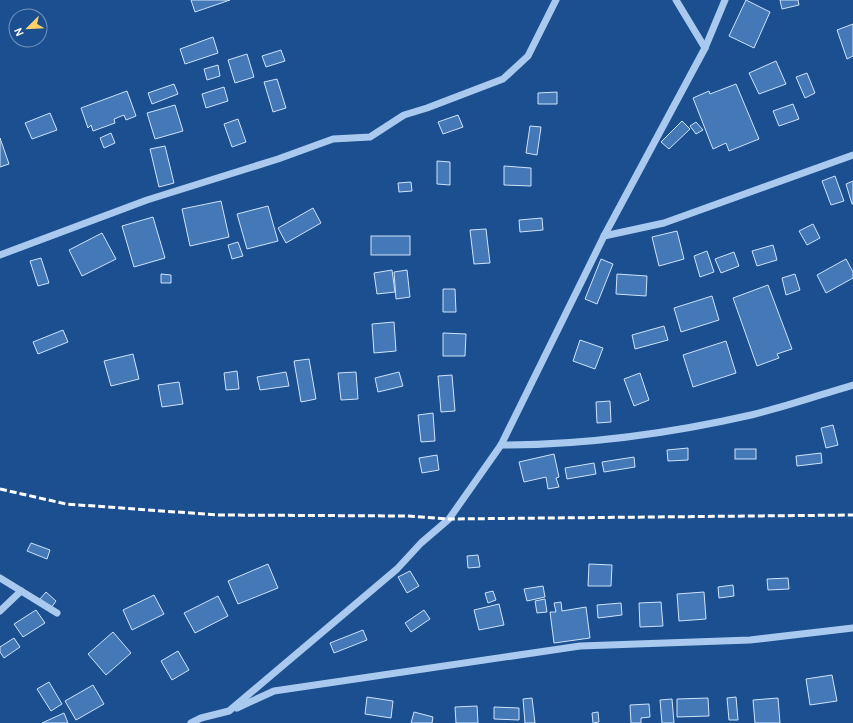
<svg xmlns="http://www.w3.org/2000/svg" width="853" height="723" viewBox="0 0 853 723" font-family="Cabin,sans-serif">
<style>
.building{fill:#4478b7;stroke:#cfe3fa}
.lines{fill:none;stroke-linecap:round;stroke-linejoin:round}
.minor{stroke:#a9c9ee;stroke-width:7}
.rail{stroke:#fff;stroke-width:3;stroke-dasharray:7 3;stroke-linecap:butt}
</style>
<rect width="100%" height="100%" fill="#1b4f8f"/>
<g class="building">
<polygon points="191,0 230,0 195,12"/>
<polygon points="746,0 770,12 754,48 729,36"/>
<polygon points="780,0 798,0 799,5 782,9"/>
<polygon points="853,24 853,56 847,59 837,30"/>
<polygon points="213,37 218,53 185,64 180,49"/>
<polygon points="281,50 285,61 266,67 262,56"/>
<polygon points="247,54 254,77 235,83 228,60"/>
<polygon points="776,61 786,84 759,94 749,73"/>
<polygon points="218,65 220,76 207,80 204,69"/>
<polygon points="807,73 815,93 805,98 796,77"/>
<polygon points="277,79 286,108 273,112 264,82"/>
<polygon points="174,84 178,94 152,104 148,93"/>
<polygon points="736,84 759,139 729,151 726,143 713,149 693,98 709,91 710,94"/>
<polygon points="224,87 228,101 206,108 202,94"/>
<polygon points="127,91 136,116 126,120 124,115 114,119 115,123 93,131 91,125 88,128 81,108"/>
<polygon points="557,92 557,104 538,104 538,93"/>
<polygon points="793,104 799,119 779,126 773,111"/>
<polygon points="175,105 183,131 155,139 147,113"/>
<polygon points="50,113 57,130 32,139 25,123"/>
<polygon points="458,115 463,127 443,134 438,122"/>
<polygon points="238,119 246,142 232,147 224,124"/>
<polygon points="682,121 690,129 669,149 661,142"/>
<polygon points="696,122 703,130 696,134 690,126"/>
<polygon points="530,126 541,127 537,155 526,153"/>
<polygon points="111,133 115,143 104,148 100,138"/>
<polygon points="0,138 9,164 0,167"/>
<polygon points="165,146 174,183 159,187 150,149"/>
<polygon points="437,161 450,162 450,185 437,184"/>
<polygon points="504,166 531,168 531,186 504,185"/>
<polygon points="835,176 844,201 831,205 822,181"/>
<polygon points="853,181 853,204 852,204 846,184"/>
<polygon points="411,182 412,191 399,192 398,183"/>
<polygon points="221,201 229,237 190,246 182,209"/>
<polygon points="268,206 278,241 247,249 237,214"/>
<polygon points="313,208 321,223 286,243 278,228"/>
<polygon points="153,217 165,258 134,267 122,226"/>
<polygon points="542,218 543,230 520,232 519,220"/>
<polygon points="813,224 820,238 807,245 799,231"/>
<polygon points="486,229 490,263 474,264 470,230"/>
<polygon points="677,231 684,259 659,266 652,237"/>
<polygon points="102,233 116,259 82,276 69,250"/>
<rect x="371" y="236" width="39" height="19"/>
<polygon points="238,242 243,256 232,259 228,245"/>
<polygon points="773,245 777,260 757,266 752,251"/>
<polygon points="707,251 714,272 700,277 694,256"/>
<polygon points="734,252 739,266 721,273 715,259"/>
<polygon points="41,258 49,283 38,286 30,261"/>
<polygon points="601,259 613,264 597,304 585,299"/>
<polygon points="846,259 853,272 853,278 826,293 817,275"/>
<polygon points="392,270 395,292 377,294 374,273"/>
<polygon points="407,270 410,297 396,299 394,272"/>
<polygon points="161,274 171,275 171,283 161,283"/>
<polygon points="617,274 647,276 646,296 616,294"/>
<polygon points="795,274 800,290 786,295 782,278"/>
<polygon points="768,285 792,349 777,354 779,358 757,366 733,298"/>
<polygon points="443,289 455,289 456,312 443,312"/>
<polygon points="712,296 719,320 681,332 674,308"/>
<polygon points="394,322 396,351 374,353 372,324"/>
<polygon points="664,326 668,340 635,349 632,335"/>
<polygon points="63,330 68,342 38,354 33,342"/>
<polygon points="443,333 466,334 465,356 443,356"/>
<polygon points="580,340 603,348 595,369 573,361"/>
<polygon points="726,341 736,373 693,387 683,355"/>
<polygon points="133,354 139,379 111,386 104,361"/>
<polygon points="309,359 316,399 301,402 294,361"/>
<polygon points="237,371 239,389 226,390 224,373"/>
<polygon points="286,372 289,386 260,390 257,377"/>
<polygon points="356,372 358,399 341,400 338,373"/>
<polygon points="399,372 403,386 378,392 375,378"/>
<polygon points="640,373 649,400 634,406 624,379"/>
<polygon points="452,375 455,411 441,412 438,376"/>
<polygon points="179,382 183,404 162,407 158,385"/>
<polygon points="610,401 611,422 597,423 596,402"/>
<polygon points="433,413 435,441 421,442 418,415"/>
<polygon points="833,425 838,445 826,448 821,428"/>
<polygon points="688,448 688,460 668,461 667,450"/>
<rect x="735" y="449" width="21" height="10"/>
<polygon points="821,453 822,463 797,466 796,456"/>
<polygon points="554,454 559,477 556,478 559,487 548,489 546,477 524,482 519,462"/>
<polygon points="437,455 439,470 422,473 419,458"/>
<polygon points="634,457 635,467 604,472 602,462"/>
<polygon points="594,463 596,474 567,479 565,468"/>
<polygon points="31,543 50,550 47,559 27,551"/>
<polygon points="478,555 480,567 468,568 467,556"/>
<polygon points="268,564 278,588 238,604 228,581"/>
<polygon points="589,564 612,565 611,586 588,586"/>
<polygon points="410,571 419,586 407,593 398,577"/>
<polygon points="788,578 789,589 768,590 767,579"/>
<polygon points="733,585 734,596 719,598 718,587"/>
<polygon points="543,586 545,597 527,601 524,589"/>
<polygon points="493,591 496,600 488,603 485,593"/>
<polygon points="46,592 56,601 51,608 40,599"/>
<polygon points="704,592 706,619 679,621 677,594"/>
<polygon points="154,595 164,614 132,630 123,610"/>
<polygon points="218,596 228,616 195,633 184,613"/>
<polygon points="545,599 547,612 537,613 535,601"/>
<polygon points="561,602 562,611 586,607 590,638 554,643 550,612 556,612 554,603"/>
<polygon points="661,602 663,626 640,627 639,603"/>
<polygon points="621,603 622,615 598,618 597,605"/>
<polygon points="499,604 504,625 479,630 474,610"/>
<polygon points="36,610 45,623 23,637 14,624"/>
<polygon points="424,610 430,619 411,632 405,623"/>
<polygon points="363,630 367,640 334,653 330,643"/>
<polygon points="113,632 131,653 106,675 88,654"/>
<polygon points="14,638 20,647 4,658 0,652 0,647"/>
<polygon points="178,651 189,670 172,680 161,661"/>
<polygon points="832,675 837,701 810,705 806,679"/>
<polygon points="49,682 62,704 51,711 37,689"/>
<polygon points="93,685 104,704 76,720 65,701"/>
<polygon points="367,697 393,701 391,718 365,714"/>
<polygon points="736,697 738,720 729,720 727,698"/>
<polygon points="532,698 535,723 525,723 523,699"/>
<polygon points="708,698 709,716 677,717 677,699"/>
<polygon points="778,698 780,723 755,723 753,700"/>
<polygon points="672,699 674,723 662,723 660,700"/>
<polygon points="649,704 650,717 641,718 641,723 631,723 630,705"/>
<polygon points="477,706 478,723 456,723 455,707"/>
<polygon points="494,707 519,708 519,720 494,719"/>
<polygon points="414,712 433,717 432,723 411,723"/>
<polygon points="598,712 599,722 593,723 592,713"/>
<polygon points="64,713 68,723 42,723"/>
</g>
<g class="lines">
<g class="minor">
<polyline points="676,0 705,48"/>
<polyline points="604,236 664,223 853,155"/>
<polyline points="0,255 147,200 278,159 333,139 370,137 404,115 427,108 503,79 528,56 556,0"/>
<path d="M 501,445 C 585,445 668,434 751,415 C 785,407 819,395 853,385"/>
<polyline points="0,578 57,613"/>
<polyline points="0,611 21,591"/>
<polyline points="237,708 274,691 580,646 750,640 853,628"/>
<polyline points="191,723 201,718 229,711 397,569 421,543 449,519 501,445 604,236 705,48 725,0"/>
</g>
<polyline class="rail" points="0,489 66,504 218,515 407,516 449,519 853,515"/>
</g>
<g transform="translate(28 28) rotate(246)"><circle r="19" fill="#1b4f8f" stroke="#7695bc"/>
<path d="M0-3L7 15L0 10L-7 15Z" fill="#ffd166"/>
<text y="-6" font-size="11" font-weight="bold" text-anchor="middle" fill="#ffffff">N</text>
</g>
</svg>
